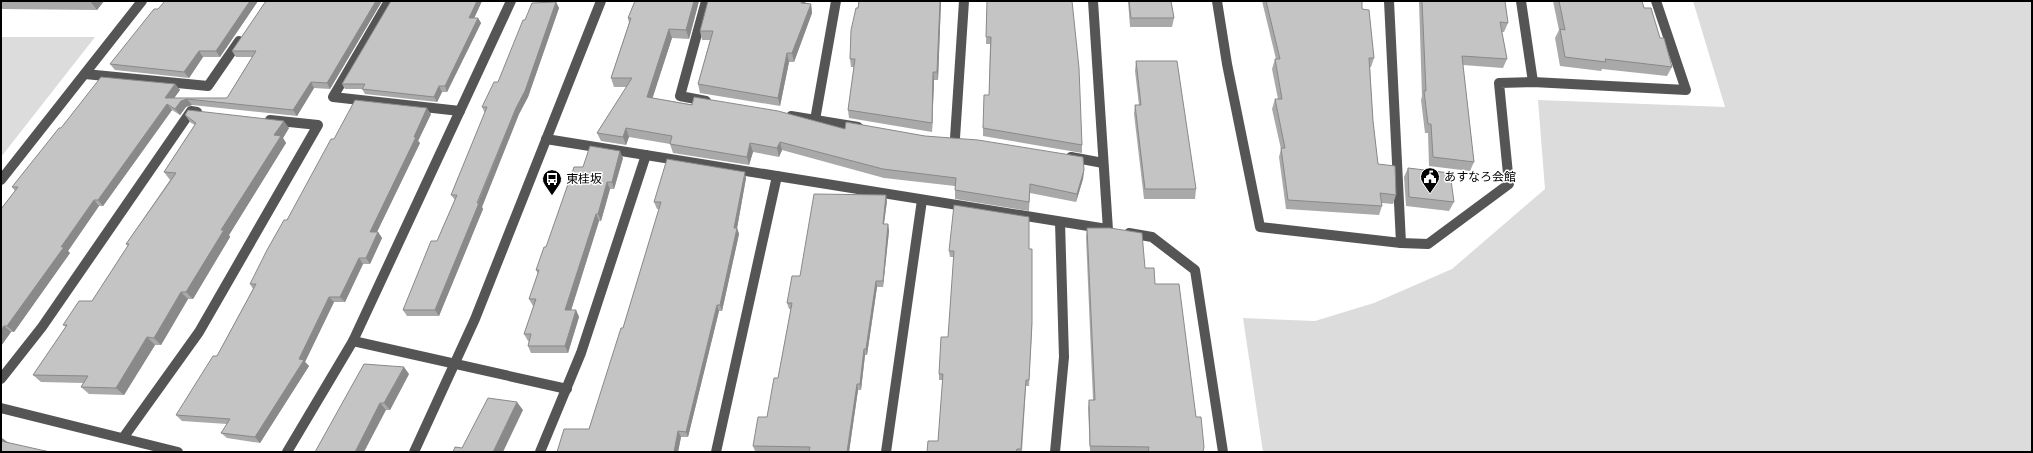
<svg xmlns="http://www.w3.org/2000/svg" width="2033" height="453" viewBox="0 0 2033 453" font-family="Jost,'Noto Sans JP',sans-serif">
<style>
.green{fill:#dcdcdc}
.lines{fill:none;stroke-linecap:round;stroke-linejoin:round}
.minor{stroke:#555;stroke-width:10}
.wall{fill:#a9a9a9}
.shaded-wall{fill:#898989}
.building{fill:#c4c4c4;stroke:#898989}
.labels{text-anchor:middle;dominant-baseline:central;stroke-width:3;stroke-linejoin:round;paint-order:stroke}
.poi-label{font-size:12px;fill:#000;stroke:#fff;text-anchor:start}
</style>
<rect width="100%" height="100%" fill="#fff"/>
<g class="green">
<polygon points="1693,1 2032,1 2032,452 1263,452 1243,318 1315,321 1374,303 1452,269 1545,189 1538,100 1725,107"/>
<polygon points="1,37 95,37 1,157"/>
</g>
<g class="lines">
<g class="minor">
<polyline points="389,1 333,97 460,111"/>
<polyline points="706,1 680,96 706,101"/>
<polyline points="1093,1 1108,230"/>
<polyline points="1217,1 1227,64 1260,227 1401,243 1428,244 1509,184 1499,83 1533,82 1686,90 1656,1"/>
<polyline points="1389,1 1401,243"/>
<polyline points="1521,1 1533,82"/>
<polyline points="85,74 208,86 239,41"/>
<polyline points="791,116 858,127"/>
<polyline points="815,120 836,1"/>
<polyline points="955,138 964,1"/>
<polyline points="546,139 1107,229"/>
<polyline points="1071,157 1103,163"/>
<polyline points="1,180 142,1"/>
<polyline points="1129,233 1152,237 1195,270 1223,452"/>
<polyline points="353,341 567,389"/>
<polyline points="1,379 42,327 191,111 197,112"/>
<polyline points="1,408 178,452"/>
<polyline points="123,438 199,332 318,125 270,120"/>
<polyline points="287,452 353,341 511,1"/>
<polyline points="414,452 475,319 601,1"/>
<polyline points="540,452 581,353 646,155"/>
<polyline points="716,452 777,176"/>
<polyline points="886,452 922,200"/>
<polyline points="1055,452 1064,357 1060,222"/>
</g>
</g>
<g class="wall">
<polygon points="1,1 104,1 97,10 1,9"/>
<polygon points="258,1 220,57 203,57 189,78 115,70 110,64 158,9"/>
<polygon points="266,1 382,1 330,89 314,88 297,116 192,105 186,107 180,115 172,110 103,206 99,206 68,251 70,253 14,332 11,332 1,346 1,209 15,191 12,187 61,128 175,84 180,90 174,98 227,98 252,57 236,57 232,51"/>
<polygon points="391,1 482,1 474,18 478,18 481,23 447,92 442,92 437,102 365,94 362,89 345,89 342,84"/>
<polygon points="635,1 699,1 689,39 672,38 652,98 845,129 1084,170 1083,179 1076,202 1030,193 1029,211 955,199 955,186 884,178 782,150 779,157 753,152 749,165 673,153 670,144 629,137 626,145 601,141 597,133 627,87 614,87 611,78 629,23 628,18"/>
<polygon points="859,1 941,1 938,80 934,80 932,132 849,118 848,110 854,67 851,67 850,59"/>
<polygon points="987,1 1082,145 1082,153 983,136 983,128 989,95 990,44 986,44"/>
<polygon points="1128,1 1171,1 1174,18 1172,27 1130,27"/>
<polygon points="1262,1 1362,1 1362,9 1374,58 1371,67 1370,67 1373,121 1378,164 1396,195 1393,204 1382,203 1382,206 1379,215 1286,209 1279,157 1281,149 1272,109 1275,99 1278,99 1272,69 1275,59 1276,59"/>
<polygon points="1419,1 1505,1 1508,23 1504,32 1502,32 1507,59 1503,68 1463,65 1474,162 1470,171 1429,166 1428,133 1425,133 1421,100 1422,96"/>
<polygon points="1553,1 1642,1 1644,8 1660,38 1672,67 1667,76 1602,69 1601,71 1560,66 1555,38 1559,30"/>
<polygon points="556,2 559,8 528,97 519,114 482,207 483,209 439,316 407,316 403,310 437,241 455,200 451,195 485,113 482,107 498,82 525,20"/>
<polygon points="805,3 811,4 812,13 794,62 789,62 780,106 700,93 698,84 710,40 702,40 700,31"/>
<polygon points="1136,61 1196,189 1195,199 1144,199 1134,114 1135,105 1139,105 1135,71"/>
<polygon points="431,114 418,141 420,143 377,232 378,232 382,238 370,264 363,264 345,302 334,302 305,362 309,366 260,443 227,438 221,433 227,424 182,421 176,415 217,356 253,289 250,284 287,220 334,139"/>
<polygon points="185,115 289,128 283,138 286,143 229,235 230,237 193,299 188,299 161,345 155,345 124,395 89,394 81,387 83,383 41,382 33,375 66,327 63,325 92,301 128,246 126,244 170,180 164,172 195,125 191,123"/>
<polygon points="623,158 614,189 610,189 601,221 599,221 571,310 576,310 579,317 568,353 531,353 528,346 529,341 528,341 524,334 534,306 533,306 529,299 538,274 536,270 583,167"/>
<polygon points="1408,168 1454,202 1449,211 1406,206 1404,177"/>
<polygon points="746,178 737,228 739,234 722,311 719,311 688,437 681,437 678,452 557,452 589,429 623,328 659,209 657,209 654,202"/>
<polygon points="887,201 884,224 888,224 889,231 883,287 877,287 867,355 865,355 861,390 858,390 849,452 755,451 753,446 767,417 778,378 791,309 789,309 787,303 800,276"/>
<polygon points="1087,228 1145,268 1155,284 1196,417 1203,452 1090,452 1088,408 1089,400 1093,400 1086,237"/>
<polygon points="1029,249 1032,329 1029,386 1026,386 1022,452 927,452 938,441 943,380 939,380 939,374 948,337 954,257 950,257 949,251"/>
<polygon points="409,374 390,410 386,410 315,452"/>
</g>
<g class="shaded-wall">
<polygon points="90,1 104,1 97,10"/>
<polygon points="250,1 258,1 220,57 216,51"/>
<polygon points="376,1 382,1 330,89 327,83"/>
<polygon points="477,1 482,1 472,23 469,18"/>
<polygon points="694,1 699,1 689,39 686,30"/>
<polygon points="802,1 806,1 803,12 801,3"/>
<polygon points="940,1 941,1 938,80 937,72"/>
<polygon points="556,2 559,8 528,97 519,114 482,207 483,209 439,316 435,310 516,108"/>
<polygon points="811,4 812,13 794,62 792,53"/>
<polygon points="478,18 481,23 447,92 445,86"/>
<polygon points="669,29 672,38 650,106 647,97"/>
<polygon points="199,51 203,57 189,78 184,72"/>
<polygon points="787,53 789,62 780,106 778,98"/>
<polygon points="933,72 934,80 932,132 932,123"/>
<polygon points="311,82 314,88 297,116 293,110"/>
<polygon points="175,84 180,90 170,104 165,98"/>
<polygon points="439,86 442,92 437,102 434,97"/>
<polygon points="187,99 192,105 186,107 180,115 175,109 181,101"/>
<polygon points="167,104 172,110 103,206 98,200"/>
<polygon points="427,108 431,114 418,141 420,143 374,238 370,232"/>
<polygon points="284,121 289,128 283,138 286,143 229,235 230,237 193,299 186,292 274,135"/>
<polygon points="626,128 629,137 626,145 623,137"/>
<polygon points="780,142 782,150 779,157 777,148"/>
<polygon points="750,143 753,152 749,165 747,157"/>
<polygon points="620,151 623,158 614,189 612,182"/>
<polygon points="1084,170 1083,179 1076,202 1077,194"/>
<polygon points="745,172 746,178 736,234 734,228"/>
<polygon points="607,182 610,189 601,221 598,214"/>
<polygon points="886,195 887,201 883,230 883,224"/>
<polygon points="94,200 99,206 68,251 70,253 14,332 7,326 61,247"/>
<polygon points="596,214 599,221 569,317 565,310"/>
<polygon points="888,224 889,231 883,287 883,281"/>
<polygon points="737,228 739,234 722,311 720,305"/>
<polygon points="378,232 382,238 370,264 366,258"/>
<polygon points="359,258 363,264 345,302 340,297"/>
<polygon points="876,281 877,287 867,355 866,349"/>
<polygon points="181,292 188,299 161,345 154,338"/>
<polygon points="329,297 334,302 305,362 309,366 260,443 255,437 299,359"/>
<polygon points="717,305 719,311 688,437 686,432"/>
<polygon points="576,310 579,317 568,353 565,346"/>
<polygon points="4,326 11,332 1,346 1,330"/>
<polygon points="147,337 155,345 124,395 116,388"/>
<polygon points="864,349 865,355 861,390 860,384"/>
<polygon points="404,367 409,374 390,410 384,403"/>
<polygon points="857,384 858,390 849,452 847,452"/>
<polygon points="517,402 523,410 503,452 493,452"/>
<polygon points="380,403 386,410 364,452 355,452"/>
<polygon points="678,431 681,437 678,452 674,452"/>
<polygon points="2,438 13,446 1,442 1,439"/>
</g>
<g class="building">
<polygon points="165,1 250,1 216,51 199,51 184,72 110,64 154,9 158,9"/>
<polygon points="266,1 376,1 327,83 311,82 293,110 187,99 181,101 175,109 167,104 98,200 94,200 61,247 64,247 7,326 4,326 1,330 1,209 18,187 12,187 59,128 61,128 101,77 175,84 165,98 227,98 256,51 232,51"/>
<polygon points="391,1 477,1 469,18 478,18 445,86 439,86 434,97 362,89 365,84 342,84"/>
<polygon points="635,1 694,1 686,30 669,29 647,97 692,105 694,97 778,111 845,129 846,122 925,136 978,140 1083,157 1084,170 1077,194 1030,184 1029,202 955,190 956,178 883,169 780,142 777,148 750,143 747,157 670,144 672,136 626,128 623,137 597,133 632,78 611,78 631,18 628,18"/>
<polygon points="708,1 802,1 801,3 811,4 792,53 787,53 778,98 698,84 713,31 700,31"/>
<polygon points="859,1 940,1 937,72 933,72 932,123 848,110 855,59 850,59 851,30 856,8 858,8"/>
<polygon points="987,1 1072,1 1079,68 1082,145 983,128 984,95 989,95 991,37 986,37"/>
<polygon points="1129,1 1171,1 1174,18 1131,18"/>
<polygon points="1266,1 1362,1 1362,9 1369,10 1374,58 1369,58 1373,121 1378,164 1395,166 1396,195 1380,193 1382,206 1288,200 1281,148 1285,148 1275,99 1282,99 1275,59 1280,59"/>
<polygon points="1422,1 1505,1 1508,23 1500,22 1507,59 1462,56 1474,162 1433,157 1431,124 1428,124 1424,91 1426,91"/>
<polygon points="1559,1 1642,1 1644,8 1651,8 1660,38 1664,38 1672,67 1605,59 1606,62 1565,57 1560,29 1565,30"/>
<polygon points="556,2 525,91 516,108 477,203 479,203 435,310 403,310 431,241 437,241 457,195 451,195 487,107 482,107 494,82 498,82 523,20 525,20 532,3"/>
<polygon points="1136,61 1177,61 1196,189 1145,189 1135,105 1141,105"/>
<polygon points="355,100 427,108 414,137 416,137 370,232 378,232 366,258 359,258 340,297 329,297 299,359 304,360 255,437 221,433 230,419 176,415 213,356 217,356 256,284 250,284 267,250 284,220 287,220 331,139 334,139"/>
<polygon points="188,110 284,121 274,135 281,136 221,230 224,230 186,292 181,292 154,338 147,337 116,388 81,387 88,376 33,375 67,325 63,325 79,301 92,301 129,244 126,244 176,173 164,172 196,123 185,115"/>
<polygon points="590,146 620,151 612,182 607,182 598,214 596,214 565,310 576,310 565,346 528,346 531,334 524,334 536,299 529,299 539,270 536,270 544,247 546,247 574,167 583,167"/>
<polygon points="667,159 745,172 734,228 737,228 720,305 717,305 686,432 678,431 674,452 557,452 564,429 589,429 621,328 623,328 661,202 654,202"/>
<polygon points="1408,168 1450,173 1454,202 1409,197"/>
<polygon points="814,194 886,195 883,224 888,224 883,281 876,281 866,349 864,349 860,384 857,384 847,452 809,452 810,447 753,446 758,417 767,417 774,378 778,378 792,303 787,303 792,276 800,276"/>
<polygon points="954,205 1029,217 1029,249 1032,249 1032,323 1029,380 1026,380 1021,449 1017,449 1016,452 927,452 928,441 938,441 943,374 939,374 941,337 948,337 954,251 949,251"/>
<polygon points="1087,228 1110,228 1142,233 1145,268 1154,268 1155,284 1179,284 1196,417 1201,417 1204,447 1203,452 1148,452 1149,447 1090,446 1089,400 1095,400"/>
<polygon points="364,364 404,367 384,403 380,403 355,452 315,452"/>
<polygon points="488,398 517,402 493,452 453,452 455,447 462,448"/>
<polygon points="1,441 50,452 1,452"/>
</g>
<defs>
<g id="civic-pin" transform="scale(1)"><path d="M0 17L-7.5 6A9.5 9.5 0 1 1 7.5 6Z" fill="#000" stroke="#fff"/><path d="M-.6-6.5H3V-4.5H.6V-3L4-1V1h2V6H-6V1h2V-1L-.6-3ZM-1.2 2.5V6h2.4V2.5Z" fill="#fff"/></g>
<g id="bus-pin" transform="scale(1)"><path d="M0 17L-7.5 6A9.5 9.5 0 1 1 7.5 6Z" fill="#000" stroke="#fff"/><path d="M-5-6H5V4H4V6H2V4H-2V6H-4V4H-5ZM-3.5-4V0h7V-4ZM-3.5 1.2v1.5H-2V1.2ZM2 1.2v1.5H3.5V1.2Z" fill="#fff"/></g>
</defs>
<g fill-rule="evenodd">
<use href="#civic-pin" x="1430" y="177"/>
<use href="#bus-pin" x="552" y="179"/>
</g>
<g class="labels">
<g class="poi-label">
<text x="1444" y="177">あすなろ会館</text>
<text x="566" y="179">東桂坂</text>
</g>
</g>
<rect width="2033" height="453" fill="none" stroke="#000000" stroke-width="4"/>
</svg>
